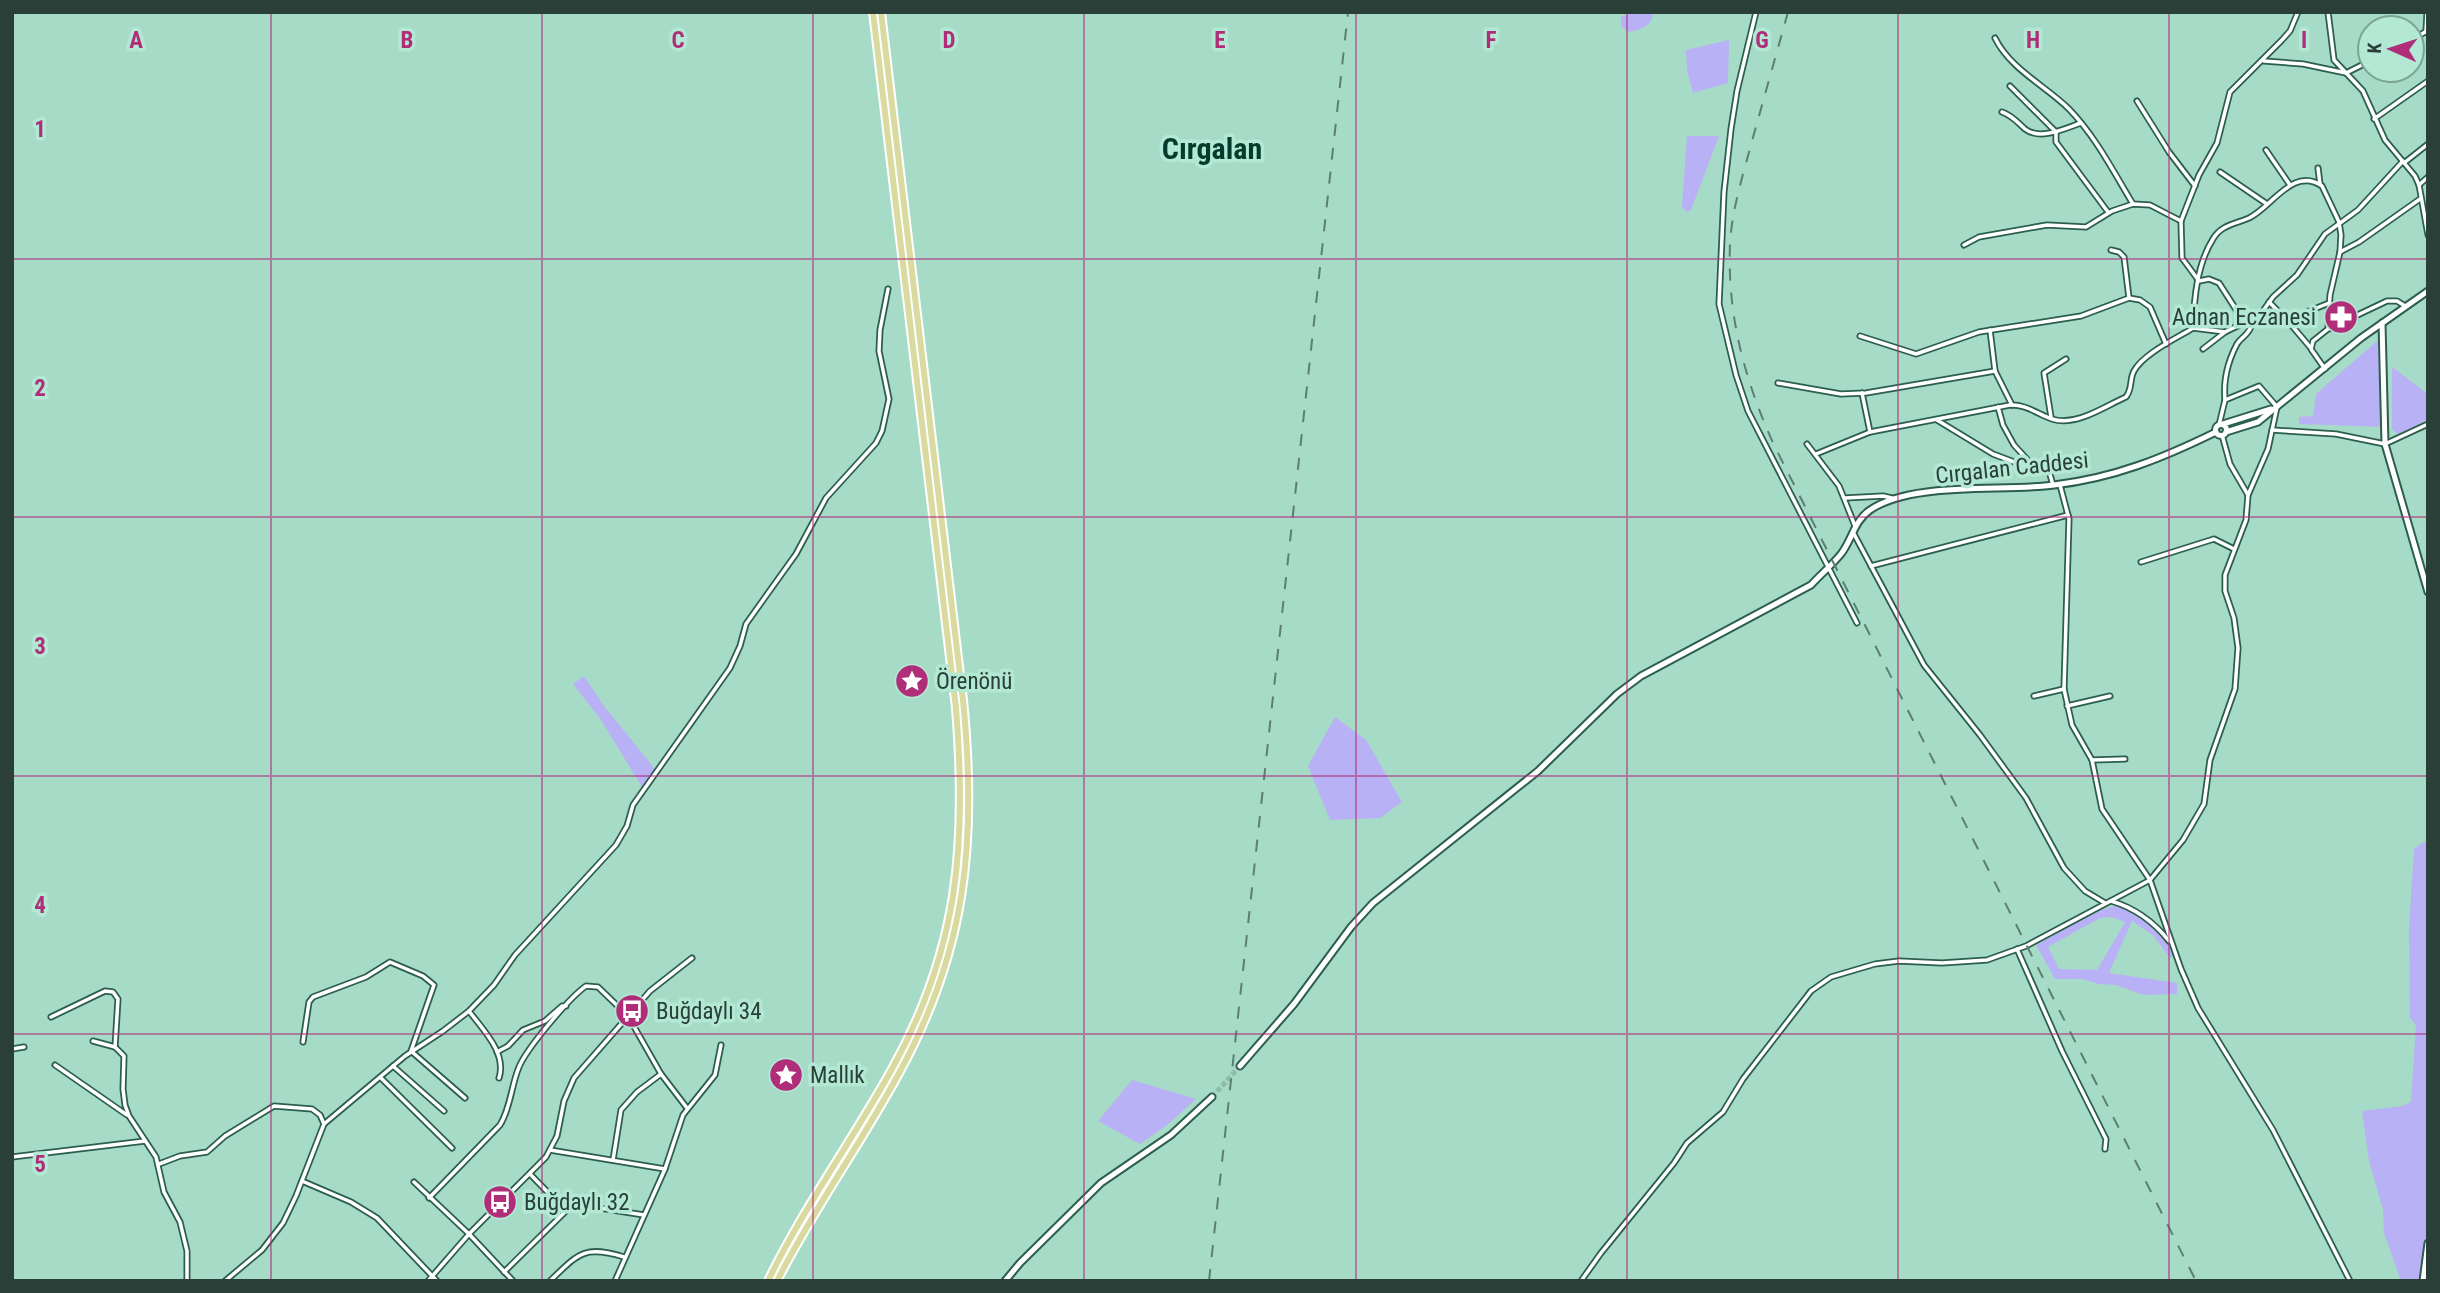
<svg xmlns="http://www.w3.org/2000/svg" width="2440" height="1293" viewBox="0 0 2440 1293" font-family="'Roboto Condensed',sans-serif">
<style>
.green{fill:#b9b1f5;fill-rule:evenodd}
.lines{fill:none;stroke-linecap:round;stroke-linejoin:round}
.tertiary-tunnel{stroke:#8dbcaa;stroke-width:5;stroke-dasharray:5 2.5;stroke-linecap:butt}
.minor-casing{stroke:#2c5e4d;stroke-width:7}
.tertiary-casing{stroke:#2c5e4d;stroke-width:9}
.trunk-casing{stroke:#fff;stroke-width:10}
.minor{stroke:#fff;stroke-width:3.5}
.tertiary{stroke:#fff;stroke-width:5}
.trunk{stroke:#d8da9f;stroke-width:6}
.rail{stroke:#5c7f72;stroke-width:2;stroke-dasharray:12 12;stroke-linecap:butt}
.grid{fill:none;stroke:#af2d79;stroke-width:2;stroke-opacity:0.55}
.labels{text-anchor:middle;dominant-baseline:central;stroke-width:7;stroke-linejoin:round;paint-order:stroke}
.poi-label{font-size:23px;fill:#293f37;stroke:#b3e8d4;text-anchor:start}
.street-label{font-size:23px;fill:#293f37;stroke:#b3e8d4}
.district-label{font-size:30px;font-weight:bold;fill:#033c2d;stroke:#b3e8d4}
.grid-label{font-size:23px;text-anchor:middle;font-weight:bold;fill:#af2d79;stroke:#b3e8d4;stroke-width:7;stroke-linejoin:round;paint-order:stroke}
</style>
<rect width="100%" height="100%" fill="#a6dbc7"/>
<g class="green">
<path d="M 1634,12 L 1653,12 C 1653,26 1640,30 1629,32 L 1621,26 L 1621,17 Z"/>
<polygon points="1729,40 1728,83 1693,93 1687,71 1686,50"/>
<polygon points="1687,136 1719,136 1691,210 1687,212 1682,207"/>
<polygon points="2383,336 2384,427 2299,424 2299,417 2313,416 2316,394"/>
<polygon points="2392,367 2428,394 2428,419 2401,434 2396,433 2392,429"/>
<polygon points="584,676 604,706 655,769 642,787 601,720 573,684"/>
<polygon points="1335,717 1366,740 1402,802 1380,818 1330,820 1308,766"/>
<polygon points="2428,839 2428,1223 2420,1281 2401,1281 2384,1233 2383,1210 2369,1161 2362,1111 2402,1106 2411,1102 2416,1025 2410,1018 2409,928 2414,849"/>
<path d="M 2115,906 C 2141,911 2165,930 2175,955 L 2170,958 L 2153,935 L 2132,921 L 2109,973 L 2177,983 L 2177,994 L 2143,995 L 2116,985 L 2099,984 L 2082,979 L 2055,979 L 2036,945 L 2097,911 ZM 2112,917 L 2125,922 L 2097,970 L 2059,969 L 2048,947 L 2100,918 Z"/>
<polygon points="1132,1080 1196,1099 1167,1125 1140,1144 1098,1121"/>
</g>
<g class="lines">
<polyline class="tertiary-tunnel" points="1212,1097 1240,1066"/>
<g class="minor-casing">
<g id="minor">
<polyline points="1756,12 1737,91 1731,129 1724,192 1719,304 1736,375 1748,411 1857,623"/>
<polyline points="2328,12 2334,60 2363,91 2385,140 2415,176 2419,185 2428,235"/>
<polyline points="2426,32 2427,12"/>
<path d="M 1995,38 C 2010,69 2046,86 2069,109 C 2096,137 2113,171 2133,204"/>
<polyline points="2412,40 2425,32"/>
<polyline points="2264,61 2303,64 2346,73 2370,61"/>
<polyline points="2010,86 2056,132 2056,142 2108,212"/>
<polyline points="2137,101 2169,152 2195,186"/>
<path d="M 2002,112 C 2013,116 2017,122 2025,129 C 2040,141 2066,128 2081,123"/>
<polyline points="2374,119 2428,81"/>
<polyline points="2266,150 2290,185"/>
<polyline points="2404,163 2428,144"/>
<polyline points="2318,168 2320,184"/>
<polyline points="2220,172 2267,204"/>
<polyline points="2419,185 2428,177"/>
<polyline points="1964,245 1979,237 2047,225 2086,227 2112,211 2133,204 2150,205 2181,221"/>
<polyline points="2111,250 2119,252 2124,257 2129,298"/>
<polyline points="2340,252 2359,242 2420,199"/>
<polyline points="2269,302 2287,320 2310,347"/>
<polyline points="2287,320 2329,303"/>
<polyline points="2244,322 2219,283 2209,279 2199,281 2182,258 2181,221 2199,175 2217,143 2230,92 2282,40 2290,31 2298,12"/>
<path d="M 2193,328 C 2194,299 2197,264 2213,239 C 2221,225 2235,224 2249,218 C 2272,207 2293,166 2322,186 L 2339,222 L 2341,235 L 2340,252 L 2330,295 L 2328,329"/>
<polyline points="1990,330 1995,371 2012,405"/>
<polyline points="1860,336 1916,354 1979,332 2081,316 2129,298 2140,300 2150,307 2166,344"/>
<polyline points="2203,349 2225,332"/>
<polyline points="2325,369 2311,349 2313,341 2328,329 2387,301 2397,301 2405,306"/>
<polyline points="1778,383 1841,394 1866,393 1995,371"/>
<polyline points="1862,393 1870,432"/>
<path d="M 2225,400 C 2223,380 2227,363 2237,344 C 2241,337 2249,335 2251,326 L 2248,321"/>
<polyline points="1998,407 2003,425 2014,445 2035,468"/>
<polyline points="2051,417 2044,373 2066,359"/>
<polyline points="1937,420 1993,454 2022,465 2049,471 2053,485"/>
<polyline points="2272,430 2336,434 2385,444 2428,424"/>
<polyline points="2222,435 2230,464 2248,495"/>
<polyline points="1807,444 1839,486 1855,526"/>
<path d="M 1816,454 L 1870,432 L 2010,405 C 2025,404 2038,414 2052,419 C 2076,427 2105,406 2126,397 C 2133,388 2129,380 2134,371 C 2143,354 2177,338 2193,328 L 2225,332 L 2260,315 L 2273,297 L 2297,275 L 2325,234 L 2358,210 L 2403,161"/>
<polyline points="2060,485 2069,519 2064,689 2072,725 2092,760 2102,809 2150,880 2181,969 2198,1008 2273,1130 2350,1281"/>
<polyline points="1845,498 1883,496 1892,498"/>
<polyline points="1854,534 1924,665 1980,735 2026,798 2064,868 2085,891 2105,903"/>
<polyline points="2141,562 2214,539 2234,549"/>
<polyline points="1871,566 2068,515"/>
<polyline points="2034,696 2064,689"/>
<polyline points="2067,706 2110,696"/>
<polyline points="2092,760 2125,759"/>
<path d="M 2111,901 C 2135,908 2154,922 2169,941"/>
<polyline points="2017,949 2062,1051 2106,1139 2105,1149"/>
<path d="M 469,1011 C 483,1030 507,1053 499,1078"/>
<polyline points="51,1017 105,991 113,992 118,999 115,1047"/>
<polyline points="93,1041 115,1047 124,1056 123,1089 125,1105 129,1116 156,1157 164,1192 180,1222 187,1251 187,1281"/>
<polyline points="303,1042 309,1002 313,997 366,977 390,962 423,976 434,985 411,1051 465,1098"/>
<polyline points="12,1049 24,1047"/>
<polyline points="497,1052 508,1046 523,1030 545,1021 562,1006 566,1006"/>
<polyline points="55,1065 127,1115"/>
<polyline points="393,1066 444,1111"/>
<polyline points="381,1078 452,1148"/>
<polyline points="550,1150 665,1169"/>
<polyline points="12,1157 145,1141"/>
<polyline points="613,1160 621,1110 637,1092 661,1074"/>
<polyline points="159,1164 180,1156 207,1152 225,1136 274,1106 312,1109 320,1115 324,1124"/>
<polyline points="530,1174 565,1210"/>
<polyline points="302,1181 351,1202 377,1218 437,1281"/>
<polyline points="414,1182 469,1234 513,1281"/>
<path d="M 429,1198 L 500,1125 C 511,1107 511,1086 519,1067 C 527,1048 569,998 586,986 L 598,987 L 628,1016 L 661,1074 L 687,1108"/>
<polyline points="504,1272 570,1207 581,1205 644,1215"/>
<polyline points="225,1281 262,1250 283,1223 296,1196 324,1124 405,1056 443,1031 469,1011 494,985 515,955 616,845 627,826 633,805 730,668 740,646 746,624 796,554 826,498 876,443 882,431 889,399 879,351 880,330 888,289"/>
<polyline points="428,1281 469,1234 546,1157 557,1136 564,1101 574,1078 650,991 692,958"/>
<path d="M 550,1281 C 579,1253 584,1245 624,1257"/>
<polyline points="615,1281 665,1169 683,1115 715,1075 721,1045"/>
<polyline points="1581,1281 1601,1253 1674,1163 1687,1143 1723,1112 1743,1079 1811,991 1831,977 1875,964 1899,961 1942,963 1987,960 2026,946 2150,880 2183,840 2204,804 2210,760 2235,689 2238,648 2234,618 2225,591 2225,575 2246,520 2248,495 2268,449 2277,407 2259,386 2225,400 2219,425"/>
</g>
</g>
<g class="tertiary-casing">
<g id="tertiary">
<polyline points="2382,323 2385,444 2428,592"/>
<polyline points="2223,424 2271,409"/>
<circle cx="2221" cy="430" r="5.5"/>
<polyline points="2226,432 2258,422 2361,338 2428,291"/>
<path d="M 1240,1066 L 1294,1004 L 1351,927 L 1373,903 L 1538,771 L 1617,694 L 1641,676 L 1811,585 C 1821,574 1832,565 1841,554 C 1852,540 1854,521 1870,510 C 1912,481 2003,492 2054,485 C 2114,478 2163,458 2216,432"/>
<polyline points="1005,1281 1020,1263 1101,1183 1171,1135 1212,1097"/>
<polyline points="2423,1281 2428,1243"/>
</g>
</g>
<g class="trunk-casing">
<g id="trunk">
<path d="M 768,1281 C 804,1207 852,1141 892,1069 C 959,949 967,843 956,708 L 873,12"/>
<path d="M 777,1281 C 813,1210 860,1145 898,1075 C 967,950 977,840 963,700 L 881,12"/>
</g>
</g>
<use href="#minor" class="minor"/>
<use href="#tertiary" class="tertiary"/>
<use href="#trunk" class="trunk"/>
<g class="rail">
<path d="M 1788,12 C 1776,55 1764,98 1752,141 C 1743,175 1732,209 1730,244 C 1727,316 1745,381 1774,445 L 2196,1281"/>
<polyline points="1209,1281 1348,12"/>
</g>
</g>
<path class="grid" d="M 271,12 L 271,1281M 542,12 L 542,1281M 813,12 L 813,1281M 1084,12 L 1084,1281M 1356,12 L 1356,1281M 1627,12 L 1627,1281M 1898,12 L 1898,1281M 2169,12 L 2169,1281M 12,259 L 2428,259M 12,517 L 2428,517M 12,776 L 2428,776M 12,1034 L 2428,1034"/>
<defs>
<g id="pharmacy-disc" transform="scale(1.75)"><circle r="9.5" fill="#af2d79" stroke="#b3e8d4"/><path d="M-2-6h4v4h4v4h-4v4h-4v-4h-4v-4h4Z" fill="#fff"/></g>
<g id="sight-disc" transform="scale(1.75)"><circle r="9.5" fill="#af2d79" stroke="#b3e8d4"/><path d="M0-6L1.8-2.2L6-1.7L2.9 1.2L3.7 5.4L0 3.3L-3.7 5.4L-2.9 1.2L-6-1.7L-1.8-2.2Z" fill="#fff"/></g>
<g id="bus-disc" transform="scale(1.75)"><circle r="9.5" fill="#af2d79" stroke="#b3e8d4"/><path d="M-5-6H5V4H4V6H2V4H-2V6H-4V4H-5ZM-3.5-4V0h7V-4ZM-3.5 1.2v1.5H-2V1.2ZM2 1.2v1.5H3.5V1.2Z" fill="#fff"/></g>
</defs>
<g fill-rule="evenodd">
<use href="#pharmacy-disc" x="2341" y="317"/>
<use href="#sight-disc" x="912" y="681"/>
<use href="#bus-disc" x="632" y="1011"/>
<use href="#sight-disc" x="786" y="1075"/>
<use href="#bus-disc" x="500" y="1202"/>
</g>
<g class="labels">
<g class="poi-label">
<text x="2316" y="317" text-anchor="end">Adnan Eczanesi</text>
<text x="936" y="681">Örenönü</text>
<text x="656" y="1011">Buğdaylı 34</text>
<text x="810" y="1075">Mallık</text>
<text x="524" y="1202">Buğdaylı 32</text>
</g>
<g class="street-label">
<text transform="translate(2012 468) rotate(-6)">Cırgalan Caddesi</text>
</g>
<g class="district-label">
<text x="1212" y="148">Cırgalan</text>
</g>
</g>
<g class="grid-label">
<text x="136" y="48">A</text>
<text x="407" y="48">B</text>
<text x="678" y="48">C</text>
<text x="949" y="48">D</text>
<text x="1220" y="48">E</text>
<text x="1491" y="48">F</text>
<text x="1762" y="48">G</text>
<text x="2033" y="48">H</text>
<text x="2304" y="48">I</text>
<text x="40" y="137">1</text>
<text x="40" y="396">2</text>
<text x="40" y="654">3</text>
<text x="40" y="913">4</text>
<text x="40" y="1172">5</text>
</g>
<rect width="2440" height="1293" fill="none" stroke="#293f37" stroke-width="28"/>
<g transform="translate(2391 49) rotate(273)"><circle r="33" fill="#b3e8d4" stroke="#7ca495" stroke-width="2"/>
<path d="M0-5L12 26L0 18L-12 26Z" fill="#af2d79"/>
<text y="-10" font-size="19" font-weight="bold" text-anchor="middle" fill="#293f37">K</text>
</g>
</svg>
